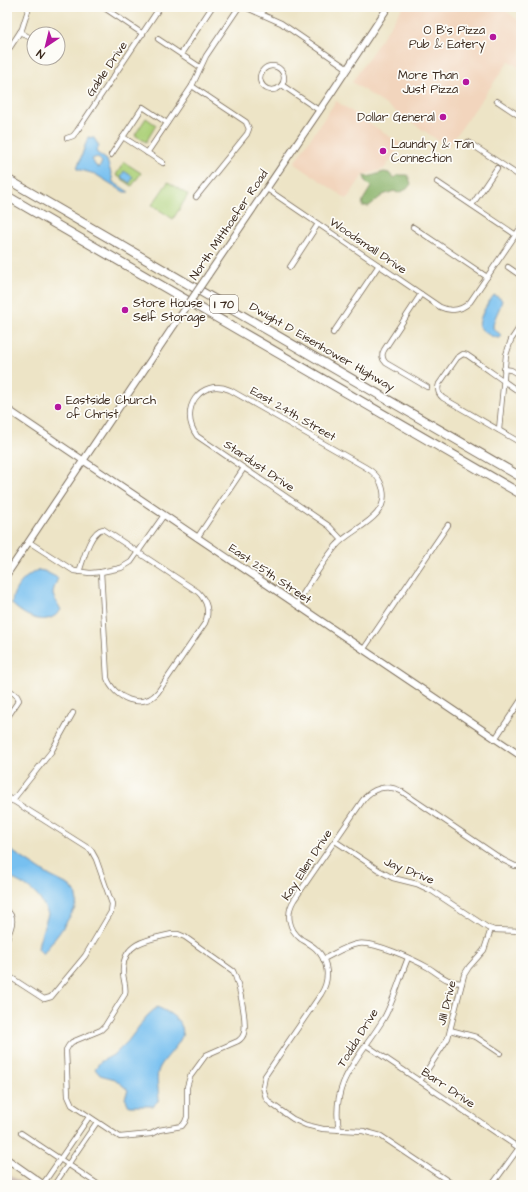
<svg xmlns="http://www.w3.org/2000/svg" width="528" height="1192" viewBox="0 0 528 1192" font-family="'Architects Daughter',sans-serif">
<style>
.built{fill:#f2d5bd}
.industrial{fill:#cfc1ba}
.green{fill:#add17a;stroke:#747e4c}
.forest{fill:#8ab36a;stroke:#626e44}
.water{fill:#77c0f0;stroke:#597587;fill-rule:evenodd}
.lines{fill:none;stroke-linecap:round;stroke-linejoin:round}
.street-casing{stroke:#796b59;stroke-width:6}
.secondary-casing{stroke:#796b59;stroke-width:8}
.highway-casing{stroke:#796b59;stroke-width:10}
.street{stroke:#fff;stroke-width:4.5}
.secondary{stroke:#fff;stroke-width:6}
.highway{stroke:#fff;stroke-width:8}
.secondary-bridge-casing{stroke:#796b59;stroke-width:8;stroke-linecap:butt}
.secondary-bridge{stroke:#fff;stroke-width:6}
.poi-dot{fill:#b5179e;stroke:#fdfcf7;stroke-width:1.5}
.labels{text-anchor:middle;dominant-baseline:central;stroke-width:3.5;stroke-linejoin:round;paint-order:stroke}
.shield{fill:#fdfcf7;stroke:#75695f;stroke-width:1}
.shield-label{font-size:11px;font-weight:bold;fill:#3b2a1e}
.poi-label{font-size:12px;fill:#3b2a1e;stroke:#fdfcf7;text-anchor:end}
.street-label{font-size:12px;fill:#3b2a1e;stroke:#fdfcf7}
</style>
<rect width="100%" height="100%" fill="#fdfcf7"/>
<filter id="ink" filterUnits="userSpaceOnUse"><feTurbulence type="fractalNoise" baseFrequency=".025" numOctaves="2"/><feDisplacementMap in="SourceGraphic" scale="8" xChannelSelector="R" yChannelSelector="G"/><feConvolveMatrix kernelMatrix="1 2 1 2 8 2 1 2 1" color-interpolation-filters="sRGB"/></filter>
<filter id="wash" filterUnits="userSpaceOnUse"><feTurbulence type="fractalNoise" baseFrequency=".012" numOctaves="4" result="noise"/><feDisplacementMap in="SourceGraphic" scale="16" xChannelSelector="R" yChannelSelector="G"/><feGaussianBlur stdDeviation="0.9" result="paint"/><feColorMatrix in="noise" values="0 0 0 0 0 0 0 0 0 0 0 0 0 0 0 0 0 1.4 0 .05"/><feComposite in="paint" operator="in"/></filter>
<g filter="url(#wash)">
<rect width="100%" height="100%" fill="#ede4c6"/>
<g class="built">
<polygon points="403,7 500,7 521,22 521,69 509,61 448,147 352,82"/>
<polygon points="336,101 401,144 384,169 363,175 347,199 294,163"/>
</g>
<polygon class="industrial" points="7,1173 25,1185 7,1185"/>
<g class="green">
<polygon points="146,118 156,125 146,142 135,135"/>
<polygon points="124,162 141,173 132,186 116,175"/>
<polygon points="168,182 188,195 173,219 152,205"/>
</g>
<polygon class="forest" points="384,172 389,173 393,178 399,175 408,175 411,184 407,189 398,193 394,191 383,195 369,206 362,206 363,200 371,187 366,182 364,176 368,177"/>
<g class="water">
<path d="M 88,137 L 94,138 L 99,146 L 96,152 L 107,160 C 109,168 112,174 113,182 L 129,192 L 124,192 L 95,174 L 77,169 ZM 97,157 L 102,162 L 99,168 L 95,165 L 92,159 Z"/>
<polygon points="124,171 133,177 130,183 121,177"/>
<path d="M 494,295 L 498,297 L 502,300 C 500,310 493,318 493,328 L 501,335 L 500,338 C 492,338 483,332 479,326 C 480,315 487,304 494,295 Z"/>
<path d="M 38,570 L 44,571 L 58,578 C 50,598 52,592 61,610 C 47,628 25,617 12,604 C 12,589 25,576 38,570 Z"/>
<path d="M 7,848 L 50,876 L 70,886 L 75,892 L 77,902 L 74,910 L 60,932 L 43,954 L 38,949 L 39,942 L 48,914 C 39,892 27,886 7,876 Z"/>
<path d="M 157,1007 C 166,1011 176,1016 181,1025 C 190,1040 161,1058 158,1072 C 156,1079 159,1093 159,1100 L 153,1106 L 129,1106 L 125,1098 L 128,1090 L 115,1079 L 100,1075 L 95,1069 L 100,1062 L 115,1054 L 128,1041 L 147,1016 Z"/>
</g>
</g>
<g filter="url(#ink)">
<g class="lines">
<g class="street-casing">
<g id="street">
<polyline points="103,7 143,34"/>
<polyline points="245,7 281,23 348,69"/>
<polyline points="262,14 264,7"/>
<polyline points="20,32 34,40"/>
<polyline points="158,39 200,67"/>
<polyline points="7,52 22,29 29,7"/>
<polyline points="181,54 212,7"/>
<circle cx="272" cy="78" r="12"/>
<polyline points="282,85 320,111"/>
<polyline points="192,86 246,122 249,129 247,134 196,197"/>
<polyline points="497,101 521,117"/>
<polyline points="123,137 163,163"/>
<polyline points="67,138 73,136 77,131 160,7"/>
<polyline points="468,142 521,177"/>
<polyline points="147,153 192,86 206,56 239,7"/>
<polyline points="111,155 143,107 167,123"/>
<polyline points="437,182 516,235"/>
<path d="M 267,189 L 440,307 C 451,312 461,311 470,302 L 521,227"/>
<polyline points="472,205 497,168"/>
<polyline points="413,227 487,277"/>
<polyline points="290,267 318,224"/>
<polyline points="508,267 521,276"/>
<path d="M 421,294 L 384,350 C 381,355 382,359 386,363 L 427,387"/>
<polyline points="333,333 379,265"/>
<polyline points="504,369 511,370 521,376"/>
<path d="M 521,393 C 503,381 486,368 467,355 L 463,354 L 457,358 L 439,384 C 437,390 438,394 443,398 L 521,443"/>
<polyline points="499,430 506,355 511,340 521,325"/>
<polyline points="197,538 244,468"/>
<polyline points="29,542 74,571 90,573 101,572 121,568 131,562 164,515"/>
<path d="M 79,572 C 83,561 90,531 103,529 L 198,592 C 207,601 210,611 205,623 L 158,692 C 142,711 114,698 107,678 L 101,572"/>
<path d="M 296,605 C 309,585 321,564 336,546 C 351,528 389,519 383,490 C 381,480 374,472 365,467 L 230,390 C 200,377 178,410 197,436 L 329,526 L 342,540"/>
<polyline points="363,650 448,525"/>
<polyline points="7,688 17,696 19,700 7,718"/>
<polyline points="495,739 521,700"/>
<polyline points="7,797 39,817 91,850 96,859 112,904 111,912 85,956 51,997 44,999 7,975"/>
<polyline points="12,801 51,752 73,713"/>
<polyline points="335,841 380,871 393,878 417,884 432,891 488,928 494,930 521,931"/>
<path d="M 7,911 C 17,918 10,929 7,939"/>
<path d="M 172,934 L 178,934 L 185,937 L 233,971 C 239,983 247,1020 244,1033 C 243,1037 241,1039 238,1041 L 206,1055 L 190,1077 L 187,1087 L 187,1117 L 185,1122 L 182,1126 L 159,1130 L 151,1134 L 120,1137 L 72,1105 L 68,1096 L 66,1050 L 69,1045 L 72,1042 L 101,1030 L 105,1026 L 125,994 C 127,986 122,978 123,969 C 124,941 151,939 172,934 Z"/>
<path d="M 323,959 C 334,954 346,946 357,944 C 372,940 415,960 429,968 C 440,975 448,983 462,983"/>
<polyline points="450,1030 476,1037 500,1053"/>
<polyline points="366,1045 519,1148"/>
<polyline points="420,1081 448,1038 464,975 469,967 484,950 491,929"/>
<path d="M 339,1130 C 330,1080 361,1057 384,1018 C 394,1000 400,977 408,958"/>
<polyline points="21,1133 99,1185"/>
<polyline points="43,1184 89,1117"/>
<polyline points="54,1185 97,1122"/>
<path d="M 454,1185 L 381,1136 L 363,1131 L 323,1129 L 306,1125 L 293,1119 L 270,1103 L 266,1098 L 263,1087 L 265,1076 L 321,994 C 330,980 329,961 316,949 C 312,945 306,942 301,939 C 288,929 286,913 294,900 L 363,800 C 372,788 387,784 401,791 L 503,860 L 515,866 L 521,866"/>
<polyline points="492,1185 521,1145"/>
</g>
</g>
<g class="secondary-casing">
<g id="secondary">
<polyline points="520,7 521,8"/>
<polyline points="208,275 332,92 388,7"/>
<polyline points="7,409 521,756"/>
<polyline points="7,574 181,315"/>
<polyline points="7,1159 44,1185"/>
</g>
</g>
<g class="highway-casing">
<g id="highway">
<polyline points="7,179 521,477"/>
<polyline points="7,196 521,494"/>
</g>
</g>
<use href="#street" class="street"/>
<use href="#secondary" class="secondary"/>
<use href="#highway" class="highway"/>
<g class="secondary-bridge-casing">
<polyline id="secondary-bridge" points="181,315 208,275"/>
</g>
<use href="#secondary-bridge" class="secondary-bridge"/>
</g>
</g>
<g class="poi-dot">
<circle cx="493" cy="37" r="4"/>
<circle cx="466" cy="82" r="4"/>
<circle cx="443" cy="117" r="4"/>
<circle cx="383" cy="151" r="4"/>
<circle cx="125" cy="310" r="4"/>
<circle cx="58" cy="407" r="4"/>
</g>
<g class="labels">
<rect class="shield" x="210" y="295" width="28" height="18" rx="3"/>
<g class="shield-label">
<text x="224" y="304">I 70</text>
</g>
<g class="poi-label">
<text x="485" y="30">O B's Pizza<tspan x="485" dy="14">Pub &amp; Eatery</tspan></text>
<text x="458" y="75">More Than<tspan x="458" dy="14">Just Pizza</tspan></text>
<text x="435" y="117">Dollar General</text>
<text x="391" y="144" text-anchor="start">Laundry &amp; Tan<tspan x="391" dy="14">Connection</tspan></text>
<text x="133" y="303" text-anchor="start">Store House<tspan x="133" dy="14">Self Storage</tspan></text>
<text x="66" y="400" text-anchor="start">Eastside Church<tspan x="66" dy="14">of Christ</tspan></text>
</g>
<g class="street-label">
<text transform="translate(107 69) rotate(-56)">Gable Drive</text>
<text transform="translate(229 225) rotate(-56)">North Mitthoefer Road</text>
<text transform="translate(368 246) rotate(34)">Woodsmall Drive</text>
<text transform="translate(322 347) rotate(30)">Dwight D Eisenhower Highway</text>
<text transform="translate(293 414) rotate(30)">East 24th Street</text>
<text transform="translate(259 466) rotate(34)">Stardust Drive</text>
<text transform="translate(270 574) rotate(34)">East 25th Street</text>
<text transform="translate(307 865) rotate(-57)">Kay Ellen Drive</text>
<text transform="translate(409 871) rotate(22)">Jay Drive</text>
<text transform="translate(447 1003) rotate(-76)">Jill Drive</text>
<text transform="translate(358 1038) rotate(-58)">Todda Drive</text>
<text transform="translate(448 1088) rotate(34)">Barr Drive</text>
</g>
</g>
<rect width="528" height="1192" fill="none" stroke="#fdfcf7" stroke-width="24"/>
<g transform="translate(46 46) rotate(215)"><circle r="19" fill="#fdfcf7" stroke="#afa8a0"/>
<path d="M0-3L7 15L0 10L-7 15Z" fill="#b5179e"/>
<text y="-6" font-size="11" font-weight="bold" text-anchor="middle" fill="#3b2a1e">N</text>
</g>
</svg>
